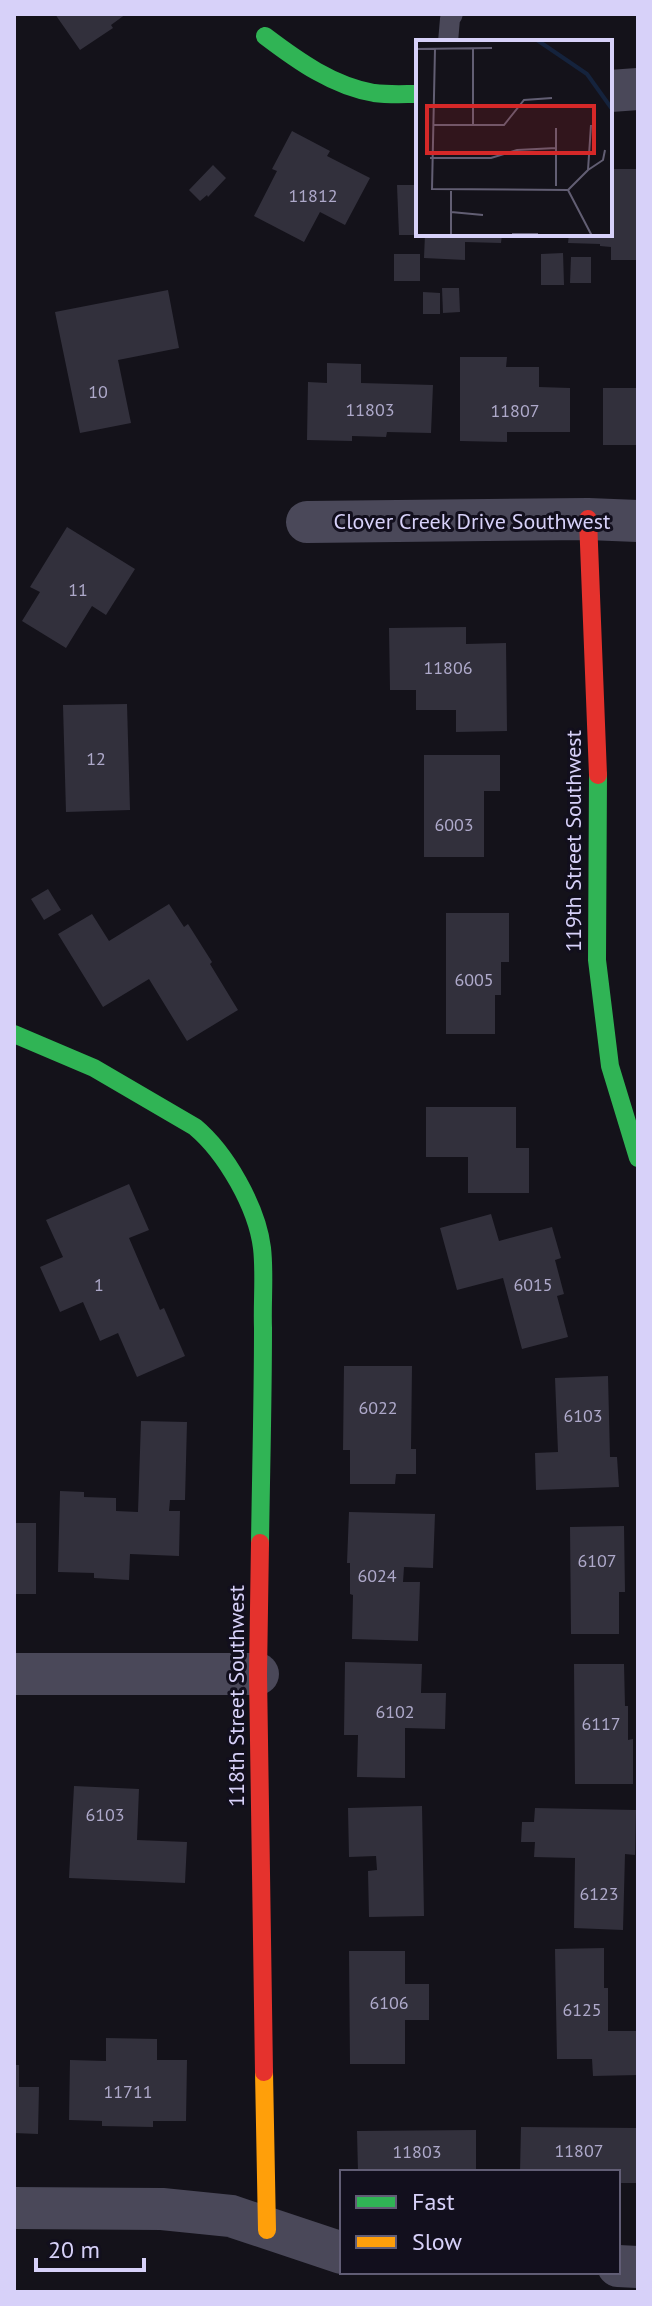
<svg xmlns="http://www.w3.org/2000/svg" width="652" height="2306" viewBox="0 0 652 2306" font-family="'PT Sans',sans-serif">
<style>
.building{fill:#32303c}
.lines{fill:none;stroke-linecap:round;stroke-linejoin:round}
.lane{stroke:#4a4859;stroke-width:20}
.street{stroke:#4a4859;stroke-width:42}
.fast{stroke:#30b455;stroke-width:18}
.slow{stroke:#ff9f0a;stroke-width:18}
.jam{stroke:#e5322d;stroke-width:18}
.labels{text-anchor:middle;dominant-baseline:central;stroke-width:6;stroke-linejoin:round;paint-order:stroke}
.number-label{font-size:18px;fill:#aea9ca}
.street-label{font-size:22px;fill:#d7d1f9;stroke:#120f1d}
.inset-river{fill:none;stroke:#15233d;stroke-width:4}
.inset-road{fill:none;stroke:#625e73;stroke-width:2}
.view{fill:#d62828;fill-opacity:0.15;stroke:#d62828;stroke-width:4}
.inset-edge{fill:none;stroke:#d7d1f9;stroke-width:4}
</style>
<rect width="100%" height="100%" fill="#14121a"/>
<g class="building">
<polygon points="55,14 126,14 111,25 113,28 80,50"/>
<polygon points="292,131 330,151 327,156 370,178 345,225 320,212 304,242 254,216 277,171 272,169"/>
<polygon points="213,165 226,178 208,197 207,195 200,201 189,190"/>
<polygon points="610,169 638,169 638,260 611,260 611,247 600,246 600,244 568,243 569,234 610,234"/>
<polygon points="397,185 416,185 417,235 399,235"/>
<polygon points="425,234 502,234 501,243 465,242 465,260 424,258"/>
<polygon points="563,253 564,285 541,285 541,254"/>
<rect x="394" y="254" width="26" height="27"/>
<polygon points="571,257 591,257 591,283 570,283"/>
<polygon points="442,288 459,288 460,312 443,313"/>
<polygon points="168,290 179,348 118,360 131,423 80,433 55,312"/>
<polygon points="423,292 440,293 440,314 423,314"/>
<polygon points="460,357 507,357 506,367 539,367 539,387 570,388 570,432 507,432 507,442 460,441"/>
<polygon points="327,363 361,364 361,383 433,385 431,433 387,432 386,437 352,436 352,441 307,440 308,382 327,383"/>
<rect x="603" y="388" width="35" height="57"/>
<polygon points="67,527 135,569 106,615 92,606 66,648 22,621 40,592 30,587"/>
<polygon points="466,627 466,644 506,643 507,731 456,732 456,710 416,710 416,690 390,690 389,628"/>
<polygon points="127,704 130,810 66,812 63,705"/>
<polygon points="424,755 500,755 500,791 484,791 484,857 424,857"/>
<polygon points="48,889 61,910 44,920 31,899"/>
<polygon points="169,904 184,927 188,924 212,962 210,964 238,1010 187,1041 149,979 103,1007 58,934 92,914 109,941"/>
<polygon points="446,913 509,913 509,962 501,962 501,995 495,995 495,1034 446,1034"/>
<polygon points="426,1107 516,1107 516,1148 529,1148 529,1193 468,1193 468,1157 426,1157"/>
<polygon points="129,1184 149,1230 129,1238 160,1310 164,1308 185,1356 137,1377 118,1333 100,1341 83,1302 60,1312 40,1267 63,1257 46,1220"/>
<polygon points="491,1214 499,1241 552,1227 561,1258 555,1260 564,1294 557,1296 568,1337 522,1349 503,1278 457,1290 440,1228"/>
<polygon points="344,1366 412,1366 411,1449 416,1449 416,1474 396,1474 395,1484 350,1484 350,1450 343,1450"/>
<polygon points="608,1376 610,1457 617,1457 619,1487 536,1490 535,1453 558,1452 555,1378"/>
<polygon points="141,1421 187,1422 185,1500 170,1500 169,1511 180,1511 179,1556 130,1554 129,1580 94,1578 94,1573 58,1572 60,1491 84,1492 84,1497 116,1498 116,1511 138,1512"/>
<polygon points="349,1512 435,1514 433,1568 404,1567 403,1582 420,1582 418,1641 352,1639 353,1595 350,1594 350,1563 347,1563"/>
<rect x="14" y="1523" width="22" height="71"/>
<polygon points="624,1526 625,1592 619,1592 619,1634 571,1634 570,1527"/>
<polygon points="345,1662 422,1664 421,1693 446,1693 445,1729 405,1728 405,1778 357,1777 358,1735 344,1735"/>
<polygon points="574,1664 624,1664 625,1706 628,1706 628,1740 633,1739 633,1784 575,1784"/>
<polygon points="74,1786 139,1789 137,1840 187,1842 185,1883 69,1878"/>
<polygon points="422,1806 424,1916 369,1917 368,1871 377,1870 376,1856 349,1857 348,1808"/>
<polygon points="535,1808 636,1810 635,1855 625,1854 623,1930 574,1928 575,1858 534,1857 535,1842 521,1842 522,1822 534,1822"/>
<polygon points="604,1948 604,1988 608,1988 608,2031 638,2031 638,2075 593,2076 592,2059 557,2059 555,1949"/>
<polygon points="349,1951 405,1951 405,1984 429,1984 429,2020 405,2020 405,2064 350,2064"/>
<polygon points="106,2038 157,2039 157,2060 187,2060 186,2121 153,2121 153,2127 102,2126 102,2121 69,2120 70,2060 106,2061"/>
<polygon points="14,2065 19,2065 19,2087 39,2087 38,2134 14,2133"/>
<polygon points="521,2127 638,2128 638,2183 618,2183 618,2172 520,2172"/>
<polygon points="476,2130 476,2172 358,2172 357,2131"/>
</g>
<g class="lines">
<polyline class="lane" points="448,42 450,19 453,14"/>
<g class="street">
<polyline points="610,91 638,89"/>
<polyline points="307,522 588,519 638,521"/>
<polyline points="14,1674 258,1674"/>
<polyline points="14,2208 162,2209 231,2216 342,2253"/>
<polyline points="618,2266 638,2267"/>
</g>
<g class="fast">
<path d="M 265,36 C 298,61 333,86 374,93 C 389,95 404,94 418,94"/>
<polyline points="598,775 597,960 610,1066 638,1158"/>
<path d="M 14,1034 L 94,1068 L 195,1127 C 226,1153 257,1207 262,1248 C 265,1274 262,1302 263,1328 C 263,1399 261,1471 260,1543"/>
</g>
<polyline class="slow" points="264,2072 267,2230"/>
<g class="jam">
<polyline points="588,519 598,775"/>
<polyline points="260,1543 258,1674 264,2072"/>
</g>
</g>
<g class="labels">
<g class="number-label">
<text x="313" y="195">11812</text>
<text x="98" y="391">10</text>
<text x="370" y="409">11803</text>
<text x="515" y="410">11807</text>
<text x="78" y="589">11</text>
<text x="448" y="667">11806</text>
<text x="96" y="758">12</text>
<text x="454" y="824">6003</text>
<text x="474" y="979">6005</text>
<text x="99" y="1284">1</text>
<text x="533" y="1284">6015</text>
<text x="378" y="1407">6022</text>
<text x="583" y="1415">6103</text>
<text x="597" y="1560">6107</text>
<text x="377" y="1575">6024</text>
<text x="395" y="1711">6102</text>
<text x="601" y="1723">6117</text>
<text x="105" y="1814">6103</text>
<text x="599" y="1893">6123</text>
<text x="389" y="2002">6106</text>
<text x="582" y="2009">6125</text>
<text x="128" y="2091">11711</text>
<text x="579" y="2150">11807</text>
<text x="417" y="2151">11803</text>
</g>
<g class="street-label">
<text x="472" y="521">Clover Creek Drive Southwest</text>
<text transform="translate(573 841) rotate(-90)">119th Street Southwest</text>
<text transform="translate(236 1696) rotate(-90)">118th Street Southwest</text>
</g>
</g>
<g transform="translate(416 40)">
<rect width="196" height="196" fill="#14121a"/>
<path class="inset-river" d="M 121,0 L 171,34 L 196,69"/>
<path class="inset-road" d="M 0,9 L 76,8M 19,9 L 16,149 L 152,150M 57,84 L 57,9M 17,85 L 88,85 L 108,60 L 136,58M 14,118 L 75,118 L 101,110 L 140,108M 172,130 L 187,120 L 189,110M 140,146 L 140,88M 152,150 L 172,130 L 175,85M 152,150 L 176,196M 35,172 L 67,175M 96,194 L 122,194M 35,196 L 35,151"/>
<path class="view" d="M 11,66 L 178,66 L 178,113 L 11,113 Z"/>
<rect width="196" height="196" class="inset-edge"/>
</g>
<rect width="652" height="2306" fill="none" stroke="#d7d1f9" stroke-width="32"/>
<rect x="340" y="2170" width="280" height="104" fill="#120f1d" stroke="#615d75" stroke-width="2"/>
<rect x="356" y="2196" width="40" height="12" fill="#30b455" stroke="#615d75" stroke-width="2"/>
<text x="412" y="2210" font-size="24" fill="#d7d1f9">Fast</text>
<rect x="356" y="2236" width="40" height="12" fill="#ff9f0a" stroke="#615d75" stroke-width="2"/>
<text x="412" y="2250" font-size="24" fill="#d7d1f9">Slow</text>
<path d="M36 2258v12h108v-12" fill="none" stroke="#d7d1f9" stroke-width="4"/>
<text x="48" y="2258" font-size="24" fill="#d7d1f9" stroke="#120f1d" stroke-width="6" paint-order="stroke">20 m</text>
</svg>
